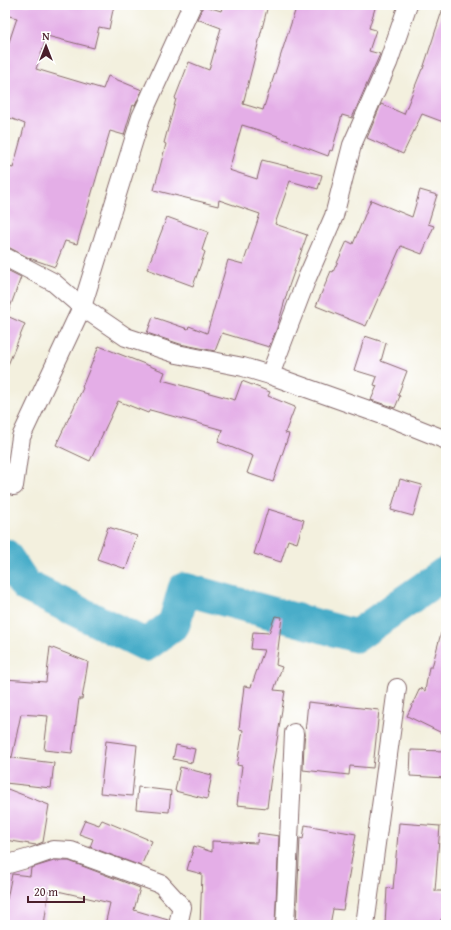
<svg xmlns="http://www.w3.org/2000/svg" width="451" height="930" viewBox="0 0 451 930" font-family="'Gentium Book Plus',serif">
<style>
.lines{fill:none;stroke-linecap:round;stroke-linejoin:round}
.river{stroke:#4aadc9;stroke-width:33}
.building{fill:#e4aee7}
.minor-casing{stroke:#85686a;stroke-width:20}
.minor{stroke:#fff;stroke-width:18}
</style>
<rect width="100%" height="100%" fill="#fff"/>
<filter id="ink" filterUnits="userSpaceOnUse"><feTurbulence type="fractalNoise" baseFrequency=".025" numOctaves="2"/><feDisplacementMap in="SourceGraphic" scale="8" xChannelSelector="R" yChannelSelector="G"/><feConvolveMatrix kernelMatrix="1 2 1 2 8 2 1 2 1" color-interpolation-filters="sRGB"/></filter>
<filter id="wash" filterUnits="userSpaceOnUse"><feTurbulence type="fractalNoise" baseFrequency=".012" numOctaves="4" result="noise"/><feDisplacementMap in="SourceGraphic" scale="16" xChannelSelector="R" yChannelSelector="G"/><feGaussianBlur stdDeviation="0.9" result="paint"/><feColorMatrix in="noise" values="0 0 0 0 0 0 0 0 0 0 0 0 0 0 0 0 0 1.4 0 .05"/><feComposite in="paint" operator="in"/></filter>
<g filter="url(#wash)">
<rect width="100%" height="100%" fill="#f3f0de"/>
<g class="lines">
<polyline class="river" points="5,555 26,586 146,645 174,624 184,589 356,636 445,573 446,574"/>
</g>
<g id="blocks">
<g class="building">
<polygon points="5,5 114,5 109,29 99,27 94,48 47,36 36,69 103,89 108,76 142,90 135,106 133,105 124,135 110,131 77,244 65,241 55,267 29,258 10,248 5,247 5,166 13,168 25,124 5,116 5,54 17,18 5,15"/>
<polygon points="202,5 221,11 223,5 268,5 243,104 263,110 297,5 376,5 369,28 376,30 369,51 380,54 352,118 342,115 332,151 330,150 328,156 278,137 278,136 242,125 229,170 257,179 262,160 322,175 318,189 290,181 275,224 307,235 289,286 277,328 269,347 222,333 215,351 180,344 147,333 153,317 188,329 189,326 207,333 228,260 243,264 260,214 219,200 218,206 154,190 166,144 164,143 176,99 175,98 189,62 209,70 221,28 197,19 202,9"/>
<polygon points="443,8 446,8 446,123 422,114 403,154 367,138 381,104 404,114 422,69 423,69"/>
<polygon points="420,190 437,195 428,224 434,226 422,254 401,246 366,326 316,306 331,271 333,272 347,241 353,244 371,200 412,217"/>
<polygon points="167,217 208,232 202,250 205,252 193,286 147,269"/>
<polygon points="5,269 21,277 7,316 25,324 5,372"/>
<polygon points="365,336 386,343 381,361 407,371 398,395 400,396 395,408 371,400 377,386 374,385 377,377 354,370"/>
<polygon points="99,346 165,372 162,380 235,400 242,381 270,392 268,396 295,407 285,433 289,434 273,482 247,473 253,456 218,442 223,430 150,410 148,413 118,401 90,461 56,445 83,388 82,387"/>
<polygon points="400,479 422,485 413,516 391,510"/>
<polygon points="268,509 304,520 297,543 288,540 281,562 254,554"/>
<polygon points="108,527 137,536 126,569 97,559"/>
<polygon points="275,616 282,617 276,665 282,667 274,690 285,691 270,784 267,808 237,805 242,766 237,765 243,730 239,729 244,686 251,687 264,650 251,649 253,632 269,633"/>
<polygon points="441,633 446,633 446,735 407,716 420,688 425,691 429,667 432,667"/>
<polygon points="50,647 88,662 82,699 79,699 72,753 44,750 48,716 21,714 12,757 5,757 5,679 46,682"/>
<polygon points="308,702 379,710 373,768 350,766 349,775 303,770 304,743"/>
<polygon points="106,741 137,745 132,796 100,793"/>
<polygon points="176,745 195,749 192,763 173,759"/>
<polygon points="411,750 446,751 446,778 410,776"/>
<polygon points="5,757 54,763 51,788 5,783"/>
<polygon points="180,767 212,775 207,799 175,791"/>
<polygon points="138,787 171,791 169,812 136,809"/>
<polygon points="5,788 49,805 43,842 36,845 5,840"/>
<polygon points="85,820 99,825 102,820 152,841 141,866 90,847 93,839 79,834"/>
<polygon points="399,823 440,826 435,891 446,891 446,919 441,919 441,925 385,925 387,888 393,889"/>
<polygon points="305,825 356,834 343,910 333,909 330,925 296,925 300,838 303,839"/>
<polygon points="258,833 279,836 275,925 200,925 202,874 187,870 194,846 212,852 212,841 257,843"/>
<polygon points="54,861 69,861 140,888 134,910 168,920 168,925 105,925 110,903 49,889 44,925 5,925 5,899 7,899 12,874 30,876 31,868"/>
</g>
</g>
</g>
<g filter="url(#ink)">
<use href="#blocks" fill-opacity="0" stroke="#85686a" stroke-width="1"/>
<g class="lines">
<g class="minor-casing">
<g id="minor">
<polyline points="5,257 53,282 82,307 126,337 177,354 243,367 270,375 391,418 446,440"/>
<polyline points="270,375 307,278 334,216 352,145 388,63 408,5"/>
<polyline points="14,486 21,437 82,307 141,117 192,5"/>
<polyline points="5,865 33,857 53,850 71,851 161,884 182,907 178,925"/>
<polyline points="285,925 294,733"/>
<polyline points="365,925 397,688"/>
</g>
</g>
<use href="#minor" class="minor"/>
</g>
</g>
<rect width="451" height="930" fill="none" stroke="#fff" stroke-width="20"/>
<g transform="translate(46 46)" stroke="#ffffff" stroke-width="3" paint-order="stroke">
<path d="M0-3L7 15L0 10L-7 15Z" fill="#4a1f2b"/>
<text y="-6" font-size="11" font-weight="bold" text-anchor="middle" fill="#4a1f2b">N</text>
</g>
<path d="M28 896v6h56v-6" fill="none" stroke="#4a1f2b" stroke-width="2"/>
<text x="34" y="896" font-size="12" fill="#4a1f2b" stroke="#ffffff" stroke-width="3" paint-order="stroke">20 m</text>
</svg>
